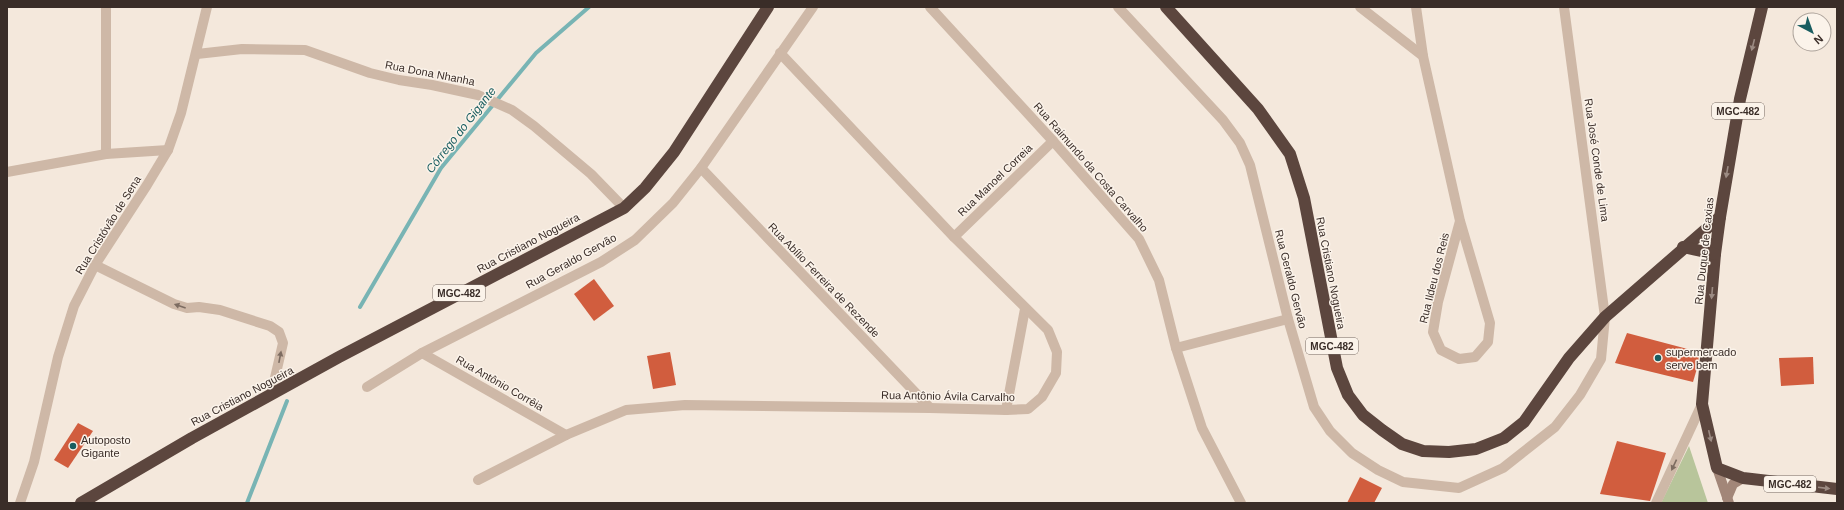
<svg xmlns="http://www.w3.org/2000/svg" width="1844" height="510" viewBox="0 0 1844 510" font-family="Arial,sans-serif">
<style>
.green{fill:#b8c59b}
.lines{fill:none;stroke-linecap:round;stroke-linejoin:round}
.stream{stroke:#78b4b4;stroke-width:4}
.building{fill:#d15d3e}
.street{stroke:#ceb8a7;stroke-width:10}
.secondary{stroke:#a28678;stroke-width:10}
.highway{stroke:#5c463e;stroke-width:12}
.oneway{fill:#9c8b83}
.oneway2{fill:#7d6c61}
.poi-dot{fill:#195d60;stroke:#fbf3ea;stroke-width:1.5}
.labels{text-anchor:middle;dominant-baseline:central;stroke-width:3;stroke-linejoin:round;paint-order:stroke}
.shield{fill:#fbf3ea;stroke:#746862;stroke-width:1}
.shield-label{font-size:10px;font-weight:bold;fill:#3a2d28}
.street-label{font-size:11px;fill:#3a2d28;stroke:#fbf3ea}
.poi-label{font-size:11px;fill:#3a2d28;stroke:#fbf3ea;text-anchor:start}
.water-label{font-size:12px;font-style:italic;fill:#195d60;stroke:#fbf3ea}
</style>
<rect width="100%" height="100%" fill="#f4e8dc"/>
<polygon class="green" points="1689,446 1708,503 1661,503"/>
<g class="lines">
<g class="stream">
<polyline points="360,307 441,168 536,53 589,7"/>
<polyline points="247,503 287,401"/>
</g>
</g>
<g class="building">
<polygon points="594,279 614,306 594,321 574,294"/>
<polygon points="1627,333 1699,352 1698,365 1693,382 1615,363"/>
<polygon points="670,352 676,385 653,389 647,356"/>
<polygon points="1813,357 1814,384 1781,386 1779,358"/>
<polygon points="78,423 93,431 68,468 54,460"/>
<polygon points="1617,441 1666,453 1650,501 1600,494"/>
<polygon points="1360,477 1382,488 1374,503 1347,503"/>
</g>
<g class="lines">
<g class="street">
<polyline points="106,7 106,154"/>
<polyline points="930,7 1053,141 1139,239 1159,280 1176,348 1202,428 1241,503"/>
<polyline points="1118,7 1223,120 1240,143 1250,165 1288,319 1314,407 1330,431 1352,453 1378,470 1403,482 1459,488 1503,468 1555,427 1580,395 1601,359 1605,317 1564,7"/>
<polyline points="1360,7 1423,56 1460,221 1490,323 1488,342 1475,357 1459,359 1441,350 1433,332 1438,302 1460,221"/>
<polyline points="1416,7 1423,56"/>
<polyline points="197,54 242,49 305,50 370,73 399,80 432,85 478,95 512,110 534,126 591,174 624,208"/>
<polyline points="701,168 930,408"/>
<polyline points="7,172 106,154 168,150"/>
<polyline points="954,237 1053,141"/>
<polyline points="95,265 174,304 187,308 199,307 220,310 270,326 279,332 283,343 271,395"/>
<polyline points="1176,348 1288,319"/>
<polyline points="422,353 566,435"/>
<polyline points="367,387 422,353 601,262 635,240 673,203 701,168 813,7"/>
<polyline points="1006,410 1025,309"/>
<polyline points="478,480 566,435 626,410 685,405 930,408 1006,410 1028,409 1042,397 1056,373 1057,352 1048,330 954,237 780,53"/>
<polyline points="20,503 34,462 58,357 74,306 95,265 147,185 168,150 181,113 207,7"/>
<polyline points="1656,503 1702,404"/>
</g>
<g class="secondary">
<polyline points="1717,468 1729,503"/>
<polyline points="1727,498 1733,484 1743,478"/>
</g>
<g class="highway">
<polyline points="1166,7 1258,109 1290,154 1304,198 1337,368 1348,395 1363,415 1382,430 1402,444 1423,451 1449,452 1476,449 1504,438 1524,422 1569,358 1605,317 1720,217"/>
<polyline points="1762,7 1740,99 1720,217 1715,254 1702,404 1717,468 1743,478 1837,489"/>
<polyline points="1683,247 1715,254"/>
<polyline points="81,503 192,438 339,357 624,208 645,188 674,152 768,7"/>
</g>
</g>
<defs><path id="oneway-solid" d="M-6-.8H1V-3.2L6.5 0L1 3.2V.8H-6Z"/></defs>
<g class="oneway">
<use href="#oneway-solid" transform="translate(1753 45) rotate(104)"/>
<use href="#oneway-solid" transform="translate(1727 172) rotate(100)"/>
<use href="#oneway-solid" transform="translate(1712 293) rotate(95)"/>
<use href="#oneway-solid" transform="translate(1710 436) rotate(77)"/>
<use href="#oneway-solid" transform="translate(1824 488) rotate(7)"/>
</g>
<g class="oneway2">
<use href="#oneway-solid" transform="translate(180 306) rotate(-161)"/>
<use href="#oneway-solid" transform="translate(280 357) rotate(-79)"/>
<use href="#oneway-solid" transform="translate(1674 465) rotate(115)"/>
</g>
<g class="poi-dot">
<circle cx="1658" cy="358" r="4"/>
<circle cx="73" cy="446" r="4"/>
</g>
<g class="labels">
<g class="shield">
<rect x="1712" y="103" width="52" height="16" rx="3"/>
<rect x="433" y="285" width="52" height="16" rx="3"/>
<rect x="1306" y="338" width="52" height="16" rx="3"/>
<rect x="1764" y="476" width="52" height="16" rx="3"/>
</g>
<g class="shield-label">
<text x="1738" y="111">MGC-482</text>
<text x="459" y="293">MGC-482</text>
<text x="1332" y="346">MGC-482</text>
<text x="1790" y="484">MGC-482</text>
</g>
<g class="street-label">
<text transform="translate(430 73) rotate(11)">Rua Dona Nhanha</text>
<text transform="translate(1597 160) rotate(82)">Rua José Conde de Lima</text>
<text transform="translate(1091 167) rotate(49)">Rua Raimundo da Costa Carvalho</text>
<text transform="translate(995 180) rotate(-44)">Rua Manoel Correia</text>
<text transform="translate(108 225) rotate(-58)">Rua Cristóvão de Sena</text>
<text transform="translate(528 243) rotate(-28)">Rua Cristiano Nogueira</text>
<text transform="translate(1704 251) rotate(-84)">Rua Duque de Caxias</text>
<text transform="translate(571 261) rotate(-29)">Rua Geraldo Gervão</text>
<text transform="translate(1331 273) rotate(79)">Rua Cristiano Nogueira</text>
<text transform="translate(1434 278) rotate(-76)">Rua Ildeu dos Reis</text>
<text transform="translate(1291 279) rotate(76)">Rua Geraldo Gervão</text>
<text transform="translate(824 280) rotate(46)">Rua Abílio Ferreira de Rezende</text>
<text transform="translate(500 383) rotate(30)">Rua Antônio Corrêia</text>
<text transform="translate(242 396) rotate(-28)">Rua Cristiano Nogueira</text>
<text transform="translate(948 396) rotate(1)">Rua Antônio Ávila Carvalho</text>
</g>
<g class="poi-label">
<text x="1666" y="352">supermercado<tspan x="1666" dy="13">serve bem</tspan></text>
<text x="81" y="440">Autoposto<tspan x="81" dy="13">Gigante</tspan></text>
</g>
<g class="water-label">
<text transform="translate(461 130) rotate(-52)">Córrego do Gigante</text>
</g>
</g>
<rect width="1844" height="510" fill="none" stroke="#3a2d28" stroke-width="16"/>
<g transform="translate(1812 32) rotate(139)"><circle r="19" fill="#fbf3ea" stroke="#aea49c"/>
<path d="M0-3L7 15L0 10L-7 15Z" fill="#195d60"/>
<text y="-6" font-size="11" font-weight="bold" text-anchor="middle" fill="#3a2d28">N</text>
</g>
</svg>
